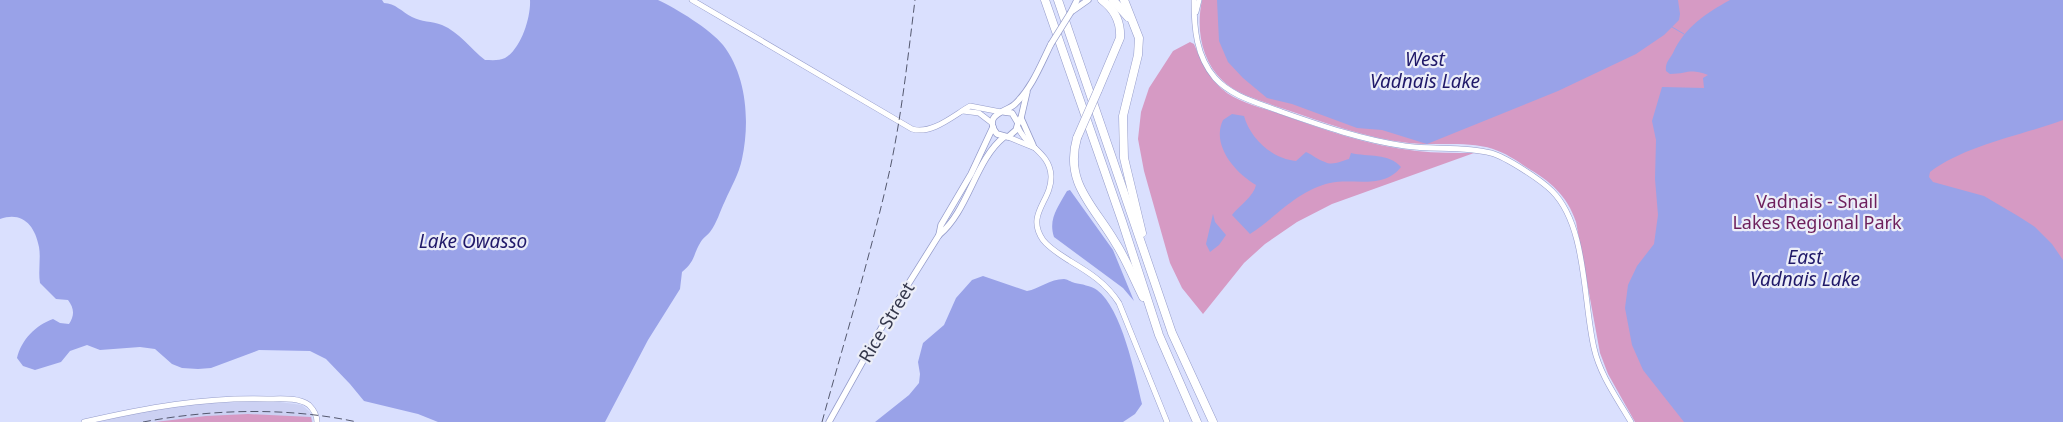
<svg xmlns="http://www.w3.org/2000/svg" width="2063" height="422" viewBox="0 0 2063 422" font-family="'Noto Sans',sans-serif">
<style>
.built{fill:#ccd1f3}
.green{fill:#d69ac4}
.water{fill:#99a2e8}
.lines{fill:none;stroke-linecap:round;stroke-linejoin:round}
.stream{stroke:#99a2e8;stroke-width:1}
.tertiary-casing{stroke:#959cca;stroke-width:6}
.secondary-casing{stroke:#959cca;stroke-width:7}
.motorway-casing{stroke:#959cca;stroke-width:9}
.tertiary{stroke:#fff;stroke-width:5}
.secondary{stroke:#fff;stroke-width:5.5}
.motorway{stroke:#fff;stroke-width:8}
.rail{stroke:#54586e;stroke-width:1;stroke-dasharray:8 4;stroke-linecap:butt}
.secondary-bridge-casing{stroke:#959cca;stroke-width:7;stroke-linecap:butt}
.motorway-bridge-casing{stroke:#959cca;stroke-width:9;stroke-linecap:butt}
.secondary-bridge{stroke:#fff;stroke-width:5.5}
.motorway-bridge{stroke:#fff;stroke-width:8}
.labels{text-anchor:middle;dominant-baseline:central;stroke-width:4.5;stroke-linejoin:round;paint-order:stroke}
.park-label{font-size:18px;fill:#6d1f5c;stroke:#eceef8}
.street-label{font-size:18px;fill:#35384c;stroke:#eceef8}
.water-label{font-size:19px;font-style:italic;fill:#201969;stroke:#eceef8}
</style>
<rect width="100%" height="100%" fill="#dae0fe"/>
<polygon class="built" points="272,401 302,405 311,413 313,422 96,422 171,406 210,403"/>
<g class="green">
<path d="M 1202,0 L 2063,0 L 2063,422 L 1635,422 L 1608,374 L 1600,353 L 1576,222 C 1567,195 1550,181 1526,167 C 1516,160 1505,153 1493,149 C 1467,141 1436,146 1409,143 C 1366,138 1323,122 1281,108 C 1262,101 1238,95 1223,81 C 1201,60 1196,29 1202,0 Z"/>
<path d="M 1190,42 L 1194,44 C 1201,60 1208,77 1222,89 C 1237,102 1259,107 1277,113 C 1322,129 1369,146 1417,151 C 1435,153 1455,153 1474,153 L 1332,204 L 1297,222 L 1265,244 L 1244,263 L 1203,314 L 1182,288 L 1170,263 L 1144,171 L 1138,139 L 1141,112 L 1149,88 L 1173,51 Z"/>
<polygon points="248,414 311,417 312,422 155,422 206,416"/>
</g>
<g class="water">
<path d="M 0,0 L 382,0 L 384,3 C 395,3 402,12 412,17 C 421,22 432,21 442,25 C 459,32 471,49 485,60 C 491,60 499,61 505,58 C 521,49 531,17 530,0 L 658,0 C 677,9 710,29 723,45 C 747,76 750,122 742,159 C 739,174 731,187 725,201 C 720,211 717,223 710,232 C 708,235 704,237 702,240 C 693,253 696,261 682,272 L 680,289 L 648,340 L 605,422 L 438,422 L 418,414 L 364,401 L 350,384 L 326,359 L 310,351 L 259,350 L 211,368 L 198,369 L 182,368 L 172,364 L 155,349 L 140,347 L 100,350 L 87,345 L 70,351 L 61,362 L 35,370 L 23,366 L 17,358 C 21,340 36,325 53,319 L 60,323 L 69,324 C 75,315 74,308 68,300 L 56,299 L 40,283 C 38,271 41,258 39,247 C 35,225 22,211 0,219 Z"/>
<polygon points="1217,0 1678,0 1680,14 1679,20 1664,35 1636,54 1558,91 1427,144 1382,130 1357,128 1292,104 1267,98 1243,78 1228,62 1219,41"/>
<path d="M 1730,0 L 2063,0 L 2063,120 C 2020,136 1966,145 1930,172 L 1929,177 L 1933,182 L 1984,196 L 2018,216 L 2035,227 L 2052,244 L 2063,260 L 2063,422 L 1684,422 L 1643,370 L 1632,345 L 1625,308 L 1628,285 L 1637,266 L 1654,244 L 1658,215 L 1655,179 L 1656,140 L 1652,121 L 1662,87 L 1704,88 L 1703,78 L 1708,75 C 1689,68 1688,74 1670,74 L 1666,71 C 1665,63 1669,60 1673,53 C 1685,27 1705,14 1730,0 Z"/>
<path d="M 1232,114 L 1244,116 C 1250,138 1272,159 1296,161 L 1306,152 C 1313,155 1318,160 1325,162 C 1332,166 1342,161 1349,159 L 1351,153 C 1368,157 1389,153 1401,167 C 1383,190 1354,178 1330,183 C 1298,190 1276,217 1250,234 L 1232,215 C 1239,206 1254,196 1256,185 C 1235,173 1211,145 1223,120 Z"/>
<path d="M 1070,190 L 1113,250 L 1134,301 L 1123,288 L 1054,237 C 1048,219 1058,207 1067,191 Z"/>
<polygon points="1213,214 1215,222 1226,235 1219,245 1210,252 1206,244"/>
<path d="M 983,276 L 1027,291 C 1039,289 1050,279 1064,279 C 1067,279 1071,282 1075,283 C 1081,284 1091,286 1097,290 C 1122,309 1135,374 1142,404 L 1135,414 L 1123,422 L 875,422 L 909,395 L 919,383 L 920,374 L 918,362 L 923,343 L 944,325 L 956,298 L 972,280 Z"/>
</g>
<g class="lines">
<polyline class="stream" points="1672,27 1684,34"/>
<g class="tertiary-casing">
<g id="tertiary">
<path d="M 692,0 L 912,129 C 932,135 954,115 970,106 L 1001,112"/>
<path d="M 1194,0 C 1194,28 1196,56 1215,78 C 1232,97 1259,103 1282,112 C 1322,126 1363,140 1405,146 C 1433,150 1464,146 1491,153 C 1506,157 1541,180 1552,191 C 1587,226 1583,301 1594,348 C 1600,375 1617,398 1631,422"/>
<polyline points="1196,12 1199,0"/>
<polyline points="963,111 979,113 992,123"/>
<path d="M 1018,127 C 1025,146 1050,152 1051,176 C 1052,201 1025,214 1043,240 C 1050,249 1061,255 1070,261 C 1090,273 1106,283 1119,303 L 1167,422"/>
<polyline points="1008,137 1035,148"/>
<path d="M 84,422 C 145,408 204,397 267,399 C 280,399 298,397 309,405 C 314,410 317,415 317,422"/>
</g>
</g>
<g class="secondary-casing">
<g id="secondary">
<polyline points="1072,10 1077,0"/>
<polyline points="1071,12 1088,0"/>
<path d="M 1004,112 L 1012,113 L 1018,123 L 1016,130 L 1008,137 L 997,134 C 993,129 991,125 993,119 C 997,111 1009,110 1015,104 C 1032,88 1041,64 1051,44"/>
<polyline points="1021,118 1033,145"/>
<polyline points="1018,123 1021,118 1027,92"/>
<polyline points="939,235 941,225 971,174 993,127"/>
<path d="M 829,422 L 887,318 L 939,235 C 969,210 975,160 1004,137"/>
</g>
</g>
<g class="motorway-casing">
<g id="motorway">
<polyline points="1045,0 1122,221 1159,335 1197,422"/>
<polyline points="1058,0 1172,333 1213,422"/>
<polyline points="1113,0 1128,17"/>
<polyline points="1124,0 1139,38 1138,55 1123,116 1124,158 1142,233"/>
<path d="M 1098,90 L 1120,38 C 1121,22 1114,9 1102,0"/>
<path d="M 1077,138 C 1064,183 1094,206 1115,242 C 1126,259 1134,279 1143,297"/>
</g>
</g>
<use href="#tertiary" class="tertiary"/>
<use href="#secondary" class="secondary"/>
<use href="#motorway" class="motorway"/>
<g class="rail">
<path d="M 143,422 C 213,409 288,407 357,422"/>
<path d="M 822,422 C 845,338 871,254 890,169 C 902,113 908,56 915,0"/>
</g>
<g class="secondary-bridge-casing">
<polyline id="secondary-bridge" points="1051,44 1071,12"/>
</g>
<g class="motorway-bridge-casing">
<polyline id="motorway-bridge" points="1077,138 1098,90"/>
</g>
<use href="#secondary-bridge" class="secondary-bridge"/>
<use href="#motorway-bridge" class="motorway-bridge"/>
</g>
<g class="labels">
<g class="park-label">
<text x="1817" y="201">Vadnais - Snail<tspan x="1817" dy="21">Lakes Regional Park</tspan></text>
</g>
<g class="street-label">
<text transform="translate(886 322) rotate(-59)">Rice Street</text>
</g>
<g class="water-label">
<text x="1425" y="59">West<tspan x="1425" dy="22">Vadnais Lake</tspan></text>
<text x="473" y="241">Lake Owasso</text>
<text x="1805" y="257">East<tspan x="1805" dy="22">Vadnais Lake</tspan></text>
</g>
</g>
</svg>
